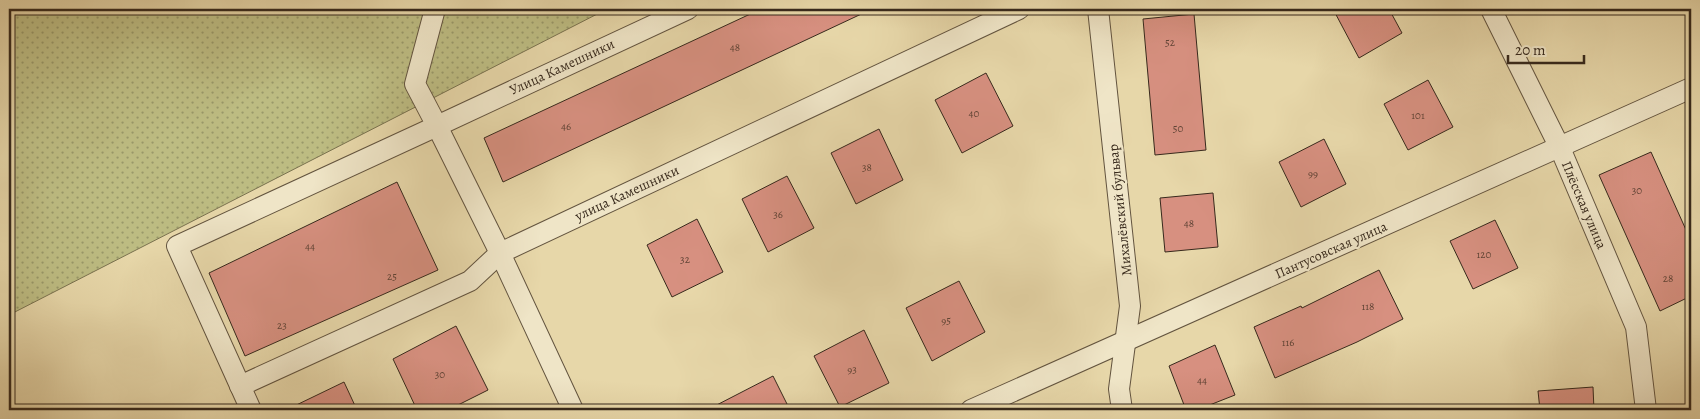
<svg xmlns="http://www.w3.org/2000/svg" width="1700" height="419" viewBox="0 0 1700 419" font-family="Alegreya,serif">
<style>
.grass{fill:url(#grass-dots);stroke:#7a724f}
.building{fill:#d79080;stroke:#37291c}
.lines{fill:none;stroke-linecap:round;stroke-linejoin:round}
.minor-casing{stroke:#63543f;stroke-width:22}
.minor{stroke:#efe5c7;stroke-width:20}
.labels{text-anchor:middle;dominant-baseline:central;stroke-width:4.5;stroke-linejoin:round;paint-order:stroke}
.number-label{font-size:11px;fill:#5f4335}
.street-label{font-size:14px;fill:#37291c;stroke:#efe5c7}
</style>
<defs>
<pattern id="grass-dots" width="8" height="8" patternUnits="userSpaceOnUse" patternTransform="scale(1.25)"><rect width="8" height="8" fill="#bdbc82"/><path d="M2 2h.1M6 6h.1" fill="none" stroke="#9a996a" stroke-width="1.8" stroke-linecap="round"/></pattern>
</defs>
<rect width="100%" height="100%" fill="#e7d7a9"/>
<filter id="stains"><feTurbulence type="fractalNoise" baseFrequency=".004" numOctaves="4"/><feColorMatrix values="0 0 0 0 .2 0 0 0 0 .09 0 0 0 0 .02 0 0 0 .5 -.17"/></filter>
<radialGradient id="worn" r=".72"><stop offset=".6" stop-color="#630" stop-opacity="0"/><stop offset="1" stop-color="#630" stop-opacity=".3"/></radialGradient>
<polygon class="grass" points="9,9 607,9 9,315"/>
<g class="building">
<polygon points="761,9 872,9 503,182 484,138"/>
<polygon points="1333,9 1389,9 1402,33 1359,58"/>
<polygon points="1194,14 1206,150 1155,155 1143,19"/>
<polygon points="986,73 1013,126 962,153 935,100"/>
<polygon points="1428,80 1453,127 1408,150 1384,104"/>
<polygon points="879,129 903,180 856,204 831,153"/>
<polygon points="1324,139 1346,184 1301,207 1279,162"/>
<polygon points="1651,152 1691,241 1691,296 1660,311 1599,175"/>
<polygon points="787,176 814,228 768,252 742,199"/>
<polygon points="397,182 438,270 245,356 209,273"/>
<polygon points="1213,193 1218,247 1165,252 1160,198"/>
<polygon points="697,219 723,272 672,297 647,245"/>
<polygon points="1495,220 1518,268 1473,289 1450,241"/>
<polygon points="1379,270 1403,319 1357,342 1275,378 1254,327 1301,306 1302,308"/>
<polygon points="959,281 985,332 932,361 906,308"/>
<polygon points="456,326 488,390 448,410 417,410 393,359"/>
<polygon points="864,330 889,383 840,407 814,356"/>
<polygon points="1215,345 1235,395 1197,410 1186,410 1169,366"/>
<polygon points="773,376 790,410 707,410"/>
<polygon points="344,382 357,410 286,410"/>
<polygon points="1593,387 1594,410 1540,410 1538,391"/>
</g>
<g class="lines">
<g class="minor-casing">
<g id="minor">
<polyline points="435,9 415,84 437,126 688,9"/>
<polyline points="1098,9 1130,306 1119,389 1122,410"/>
<polyline points="1491,9 1560,148 1636,327 1646,410"/>
<polyline points="240,386 470,281 500,253 1019,9"/>
<polyline points="251,410 177,246 437,126 500,253 573,410"/>
<polyline points="971,410 1691,88"/>
</g>
</g>
<use href="#minor" class="minor"/>
</g>
<g class="labels">
<g class="number-label">
<text x="1170" y="42">52</text>
<text x="735" y="47">48</text>
<text x="974" y="113">40</text>
<text x="1418" y="115">101</text>
<text x="566" y="126">46</text>
<text x="1178" y="128">50</text>
<text x="867" y="167">38</text>
<text x="1313" y="173">99</text>
<text x="1637" y="190">30</text>
<text x="778" y="214">36</text>
<text x="1189" y="223">48</text>
<text x="310" y="246">44</text>
<text x="1484" y="254">120</text>
<text x="685" y="259">32</text>
<text x="392" y="276">25</text>
<text x="1668" y="278">28</text>
<text x="1368" y="306">118</text>
<text x="946" y="320">95</text>
<text x="282" y="325">23</text>
<text x="1288" y="342">116</text>
<text x="852" y="369">93</text>
<text x="440" y="374">30</text>
<text x="1202" y="380">44</text>
</g>
<g class="street-label">
<text transform="translate(562 67) rotate(-25)">Улица Камешники</text>
<text transform="translate(627 193) rotate(-25)">улица Камешники</text>
<text transform="translate(1584 205) rotate(67)">Плёсская улица</text>
<text transform="translate(1120 210) rotate(-96)">Михалёвский бульвар</text>
<text transform="translate(1331 250) rotate(-24)">Пантусовская улица</text>
</g>
</g>
<rect width="1700" height="419" fill="none" stroke="#e7d7a9" stroke-width="30"/>
<rect x="10" y="10" width="1680" height="399" fill="none" stroke="#37291c" stroke-width="2.5"/>
<rect x="15" y="15" width="1670" height="389" fill="none" stroke="#37291c"/>
<path d="M1508 55v8h76v-8" fill="none" stroke="#37291c" stroke-width="2.5"/>
<text x="1515" y="55" font-size="15" fill="#37291c" stroke="#efe5c7" stroke-width="4" paint-order="stroke">20 m</text>
<rect width="100%" height="100%" filter="url(#stains)"/>
<rect width="100%" height="100%" fill="url(#worn)"/>
</svg>
